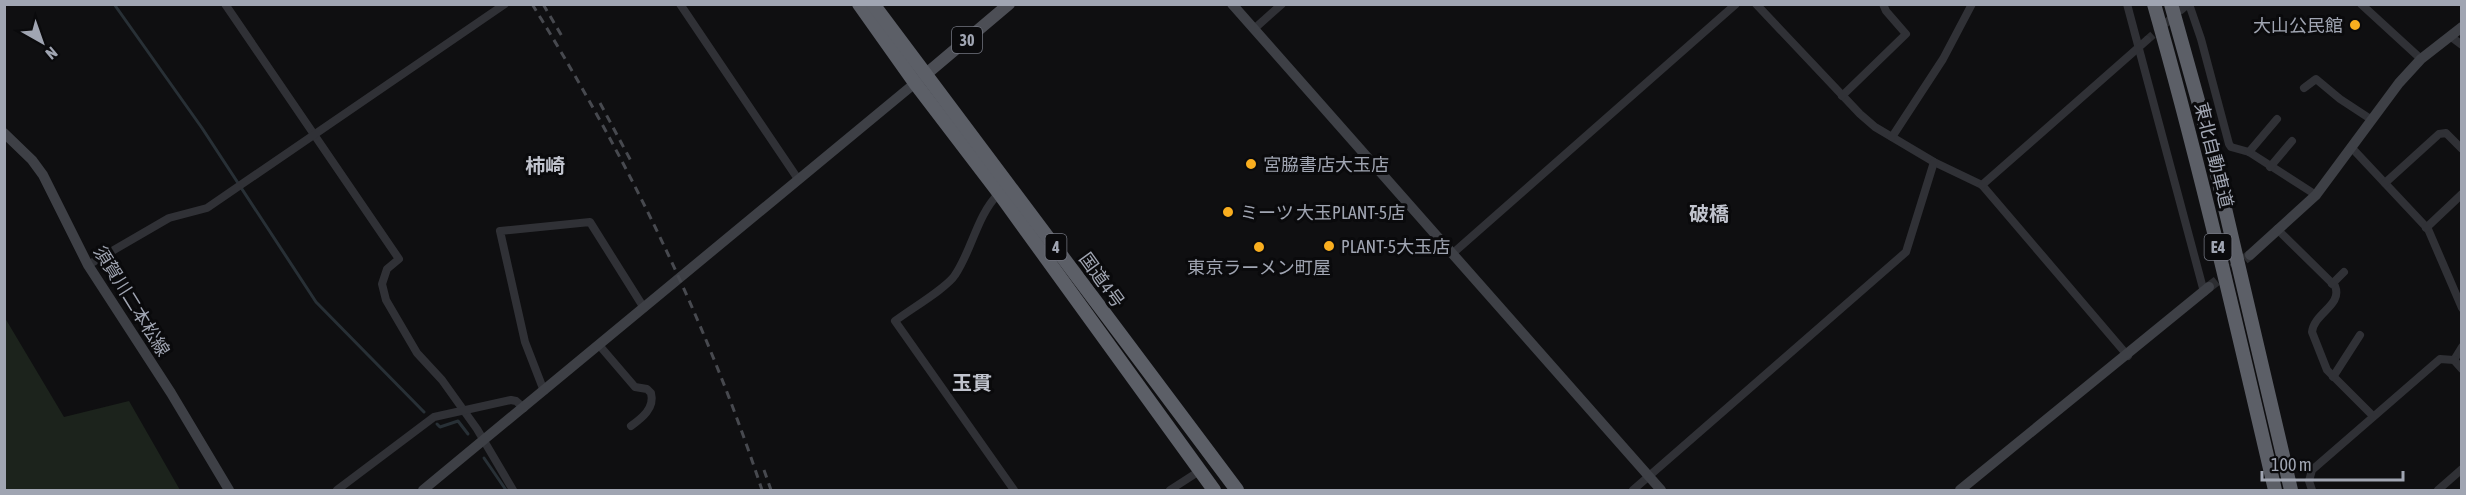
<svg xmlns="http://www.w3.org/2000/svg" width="2466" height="495" viewBox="0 0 2466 495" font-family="'Asap Condensed','Noto Sans JP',sans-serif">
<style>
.green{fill:#1c231c}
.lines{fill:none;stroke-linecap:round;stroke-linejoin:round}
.stream{stroke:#283036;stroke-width:3}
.street-tunnel{stroke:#2c2d31;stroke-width:8;stroke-dasharray:8 4;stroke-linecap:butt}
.secondary-tunnel{stroke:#2c2d31;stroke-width:10;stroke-dasharray:10 5;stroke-linecap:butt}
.street{stroke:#303136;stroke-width:8}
.secondary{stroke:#3e4046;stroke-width:10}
.primary{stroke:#4c4e55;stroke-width:12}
.highway{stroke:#5c5f67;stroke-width:14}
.rail{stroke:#47494f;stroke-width:3;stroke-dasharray:8 6;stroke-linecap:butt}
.poi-dot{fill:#f9ae1f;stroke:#0a0a0c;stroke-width:2}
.labels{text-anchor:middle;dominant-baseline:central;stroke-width:6;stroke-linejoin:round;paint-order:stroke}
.shield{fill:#0a0a0c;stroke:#737680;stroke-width:1.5}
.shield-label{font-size:16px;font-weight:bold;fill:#a0a5b2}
.poi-label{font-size:18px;fill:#a0a5b2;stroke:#0a0a0c;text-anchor:start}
.street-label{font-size:18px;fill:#a0a5b2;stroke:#0a0a0c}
.neighbourhood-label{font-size:20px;font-weight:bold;fill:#c1c4ce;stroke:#0a0a0c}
</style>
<rect width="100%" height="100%" fill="#0f0f11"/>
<polygon class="green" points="5,318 64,417 129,401 180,490 5,490"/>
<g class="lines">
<g class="stream">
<polyline points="114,4 202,128 316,302 424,412"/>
<polyline points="437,424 440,427 458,421 468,434"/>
<polyline points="484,458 506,490"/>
</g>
<polyline class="street-tunnel" points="2147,40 2175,15"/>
<polyline class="secondary-tunnel" points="2209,287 2250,255"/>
<g class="street">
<polyline points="225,4 399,259 387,269 382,284 386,300 417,353 442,380 477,429 513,490"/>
<polyline points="680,4 798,179"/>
<polyline points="1756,4 1860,114 1875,127 1934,162 1982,185 2128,356"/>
<polyline points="2127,4 2204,292"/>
<polyline points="2189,4 2201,39 2229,144 2231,147 2249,152 2316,195"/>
<polyline points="2361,4 2421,59"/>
<polyline points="2181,10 2188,4"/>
<polyline points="1254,29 1282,4"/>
<polyline points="2450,36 2462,45"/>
<polyline points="2304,88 2316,79 2340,99 2372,120"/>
<polyline points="1842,96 1906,34 1886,11 1883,4"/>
<polyline points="1892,137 1943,59 1972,4"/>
<polyline points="2351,147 2428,229 2462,308"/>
<polyline points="2249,152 2277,119"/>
<polyline points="2270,167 2292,141"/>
<polyline points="2385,183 2439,134 2446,133 2462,149"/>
<polyline points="1982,185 2147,40"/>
<path d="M 999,193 C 976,217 973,248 955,275 C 947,288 909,310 895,321 L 1014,490"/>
<polyline points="2426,228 2462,194"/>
<path d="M 2277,229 L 2335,286 C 2343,305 2314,313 2312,332 L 2327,370 L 2373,416"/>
<polyline points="1452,254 1736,4"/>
<polyline points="88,265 169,218 207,208 505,4"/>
<polyline points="2332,284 2344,272"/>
<path d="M 599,345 L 635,387 L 647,389 L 651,393 C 655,408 642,418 631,426"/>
<polyline points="2462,347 2454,360 2462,369"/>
<polyline points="2333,377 2360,335"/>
<polyline points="544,391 525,342 500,231 590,222 644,308"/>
<polyline points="337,490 434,417 511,400 516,401 524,408"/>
<polyline points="1170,490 1201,470"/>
<polyline points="1633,490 1906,252 1934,162"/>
<polyline points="2312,490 2309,481 2312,470 2440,359 2454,360"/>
<polyline points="2438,490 2462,469"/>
</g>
<g class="secondary">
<polyline points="1232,4 1661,490"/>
<polyline points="4,133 32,160 43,175 88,265 171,393 229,490"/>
<polyline points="2250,255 2316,195 2399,83 2421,59 2462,27"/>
<polyline points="423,490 920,79"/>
<polyline points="1960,490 2209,287"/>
</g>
<polyline class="primary" points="925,75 1009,4"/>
<g class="highway">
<polyline points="859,4 915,83 999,193 1214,490"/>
<polyline points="873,4 1237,490"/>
<path d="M 2154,4 C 2200,165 2237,328 2275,490"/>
<polyline points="2171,4 2209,140 2291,490"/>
</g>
<g class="rail">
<path d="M 532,4 C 627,157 706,320 762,490"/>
<polyline points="543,4 563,38"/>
<polyline points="600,103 631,161"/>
<polyline points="764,470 771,490"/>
</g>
</g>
<g class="poi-dot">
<circle cx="2355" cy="25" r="6"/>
<circle cx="1251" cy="164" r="6"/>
<circle cx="1228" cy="212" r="6"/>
<circle cx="1329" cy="246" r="6"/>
<circle cx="1259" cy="247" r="6"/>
</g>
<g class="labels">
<g class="shield">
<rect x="952" y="27" width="30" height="26" rx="4.5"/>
<rect x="1045.5" y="234" width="21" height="26" rx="4.5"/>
<rect x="2204.5" y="234" width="27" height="26" rx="4.5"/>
</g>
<g class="shield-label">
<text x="967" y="40">30</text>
<text x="1056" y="247">4</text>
<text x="2218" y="247">E4</text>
</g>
<g class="poi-label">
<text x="2343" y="25" text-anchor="end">大山公民館</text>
<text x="1263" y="164">宮脇書店大玉店</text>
<text x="1240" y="212">ミーツ 大玉PLANT-5店</text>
<text x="1341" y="246">PLANT-5大玉店</text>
<text x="1259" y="267" text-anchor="middle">東京ラーメン町屋</text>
</g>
<g class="street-label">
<text transform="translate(2214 155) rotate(76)">東北自動車道</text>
<text transform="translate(1102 280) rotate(54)">国道4号</text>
<text transform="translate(132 301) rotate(58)">須賀川二本松線</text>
</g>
<g class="neighbourhood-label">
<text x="545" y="165">柿崎</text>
<text x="1709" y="213">破橋</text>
<text x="972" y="382">玉貫</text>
</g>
</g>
<rect width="2466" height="495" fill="none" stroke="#a0a5b2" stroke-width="12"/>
<g transform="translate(42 42) rotate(140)" stroke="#0a0a0c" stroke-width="4.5" paint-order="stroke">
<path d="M0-4.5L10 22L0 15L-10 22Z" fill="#a0a5b2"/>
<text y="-9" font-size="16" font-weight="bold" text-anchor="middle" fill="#a0a5b2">N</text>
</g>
<path d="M2262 471v9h141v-9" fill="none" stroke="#a0a5b2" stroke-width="3"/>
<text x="2271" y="471" font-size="18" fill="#a0a5b2" stroke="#0a0a0c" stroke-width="4.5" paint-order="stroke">100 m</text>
</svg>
